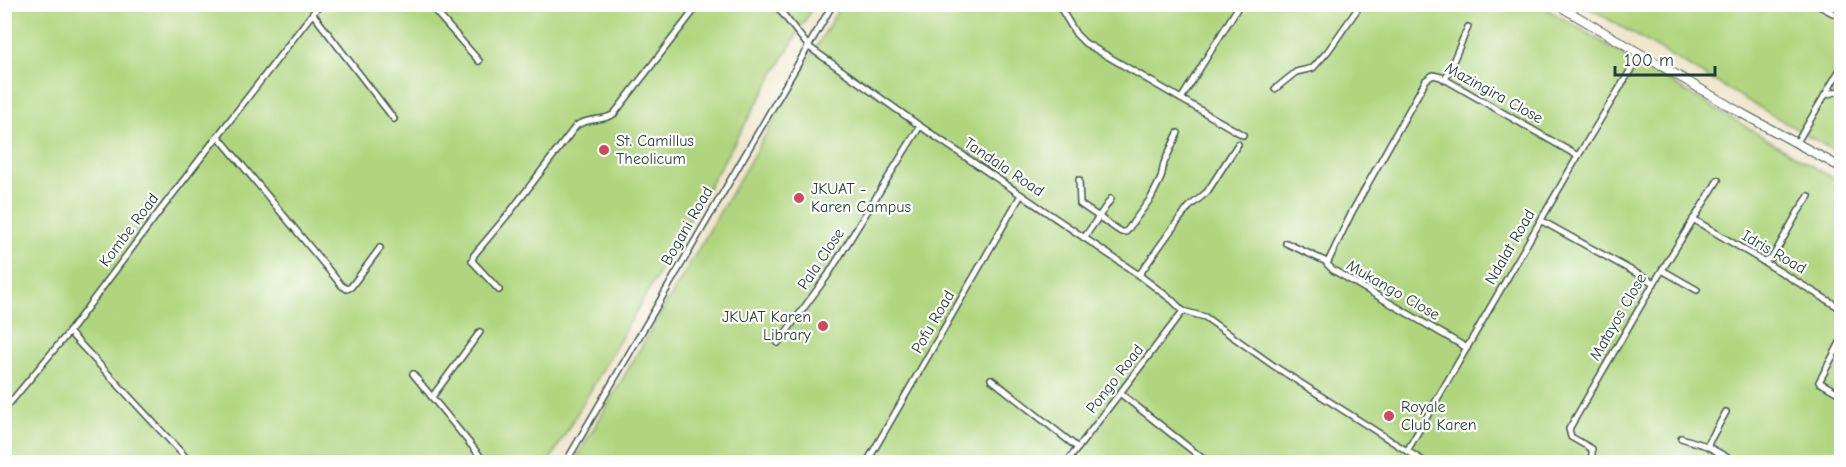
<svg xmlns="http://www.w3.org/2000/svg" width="1846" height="467" viewBox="0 0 1846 467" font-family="'Comic Neue',sans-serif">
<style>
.green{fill:#b0d57e;stroke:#688959;stroke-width:1.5}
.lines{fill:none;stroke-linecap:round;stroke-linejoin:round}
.street-casing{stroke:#3e564b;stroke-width:8}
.secondary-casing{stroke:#3e564b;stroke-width:10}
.street{stroke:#fff;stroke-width:5}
.secondary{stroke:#fff;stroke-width:8}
.poi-dot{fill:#d1495b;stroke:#fff;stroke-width:2}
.labels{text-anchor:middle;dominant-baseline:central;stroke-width:4.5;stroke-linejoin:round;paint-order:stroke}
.street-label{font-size:16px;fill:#1f3d34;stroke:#fff}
.poi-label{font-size:16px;fill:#1f3d34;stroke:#fff;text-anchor:start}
</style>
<rect width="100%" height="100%" fill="#fff"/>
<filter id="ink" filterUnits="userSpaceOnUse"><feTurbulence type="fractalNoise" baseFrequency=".0167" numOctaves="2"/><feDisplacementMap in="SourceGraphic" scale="12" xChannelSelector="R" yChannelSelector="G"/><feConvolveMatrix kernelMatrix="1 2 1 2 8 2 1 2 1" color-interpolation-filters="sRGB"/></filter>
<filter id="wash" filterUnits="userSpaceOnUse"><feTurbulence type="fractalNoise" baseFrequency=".008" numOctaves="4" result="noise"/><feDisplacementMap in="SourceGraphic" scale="24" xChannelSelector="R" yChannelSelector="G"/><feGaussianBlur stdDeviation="1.35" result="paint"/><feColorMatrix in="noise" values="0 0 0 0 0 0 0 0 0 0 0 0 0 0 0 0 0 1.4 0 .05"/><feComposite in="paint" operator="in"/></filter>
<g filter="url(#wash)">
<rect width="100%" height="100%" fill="#f0e6cc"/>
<g class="green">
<polygon points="4,5 814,5 549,462 5,462"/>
<polygon points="841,5 1540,5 1841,183 1841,462 574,462"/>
<polygon points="1584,5 1841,5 1841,155"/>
</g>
</g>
<g filter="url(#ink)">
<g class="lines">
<g class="street-casing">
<g id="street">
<polyline points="429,4 479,61"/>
<polyline points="775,4 809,47 920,126 1139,275 1172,300 1183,311 1205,317 1274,366 1407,451"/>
<polyline points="1058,4 1076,34 1085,43 1243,135"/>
<polyline points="1816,4 1842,18"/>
<polyline points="313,14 394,119"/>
<polyline points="1445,80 1468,27"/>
<polyline points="1275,89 1296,72 1313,68 1328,51 1361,4"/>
<polyline points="1825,95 1842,90"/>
<polyline points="1181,99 1240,4"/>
<polyline points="218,136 342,286 347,289 351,287 380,248"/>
<polyline points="1796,144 1842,66"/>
<polyline points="1079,180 1080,204 1121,232 1126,232 1151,198 1161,178 1164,163 1178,133"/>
<polyline points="1693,219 1842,309"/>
<polyline points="1542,221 1654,283"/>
<polyline points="1084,238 1111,199"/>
<polyline points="1286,243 1327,262"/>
<polyline points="1763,261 1771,258 1775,253 1798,212 1809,196"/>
<polyline points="1662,270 1697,290"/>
<polyline points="1139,275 1177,222 1189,207 1207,192 1238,144"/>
<path d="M 499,290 L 472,261 L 474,255 L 510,212 L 576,126 C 588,117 602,122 614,114 L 699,4"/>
<polyline points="1842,339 1819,382 1842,395"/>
<polyline points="778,343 828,275 920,126"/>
<polyline points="1467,348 1333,270 1327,264 1352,212 1426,80 1433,75 1441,77 1578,156"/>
<polyline points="413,374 485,462"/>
<polyline points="991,379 1078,448"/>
<polyline points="1121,394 1207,462"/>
<polyline points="432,397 480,332"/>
<polyline points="4,410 69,332"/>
<polyline points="1681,438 1707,446 1735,462"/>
<polyline points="1707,446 1726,412"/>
<polyline points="190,462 69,332 159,212 320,4"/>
<polyline points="566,462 833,4"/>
<polyline points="867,462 1021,195"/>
<polyline points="1067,462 1183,311"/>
<polyline points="1425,462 1407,451 1578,156 1641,53"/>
<polyline points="1589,462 1592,456 1592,449 1571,437 1569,429 1654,283 1718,180"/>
</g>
</g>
<g class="secondary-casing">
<polyline id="secondary" points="1556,4 1743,114 1842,168"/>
</g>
<use href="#street" class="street"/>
<use href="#secondary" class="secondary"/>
</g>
</g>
<g class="poi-dot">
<circle cx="604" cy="150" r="6"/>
<circle cx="799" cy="198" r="6"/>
<circle cx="823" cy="326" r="6"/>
<circle cx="1389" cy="416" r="6"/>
</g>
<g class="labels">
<g class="street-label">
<text transform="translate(1494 93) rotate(29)">Mazingira Close</text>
<text transform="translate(1004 167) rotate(34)">Tandala Road</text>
<text transform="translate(687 226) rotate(-60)">Bogani Road</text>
<text transform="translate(129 230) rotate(-53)">Kombe Road</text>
<text transform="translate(1510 247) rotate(-60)">Ndalat Road</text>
<text transform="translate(1774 252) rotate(30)">Idris Road</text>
<text transform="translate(821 259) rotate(-56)">Pala Close</text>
<text transform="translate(1393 290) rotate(30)">Mukango Close</text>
<text transform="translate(1618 317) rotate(-60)">Matayos Close</text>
<text transform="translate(933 322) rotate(-60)">Pofu Road</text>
<text transform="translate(1115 379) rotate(-52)">Pongo Road</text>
</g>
<g class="poi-label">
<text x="616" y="141">St. Camillus<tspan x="616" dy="18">Theolicum</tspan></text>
<text x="811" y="189">JKUAT -<tspan x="811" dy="18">Karen Campus</tspan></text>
<text x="811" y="317" text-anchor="end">JKUAT Karen<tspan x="811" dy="18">Library</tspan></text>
<text x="1401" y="407">Royale<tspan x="1401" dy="18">Club Karen</tspan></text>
</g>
</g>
<rect width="1846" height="467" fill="none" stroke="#fff" stroke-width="24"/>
<path d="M1615 66v9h100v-9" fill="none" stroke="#1f3d34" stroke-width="3"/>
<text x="1624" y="66" font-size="18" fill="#1f3d34" stroke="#ffffff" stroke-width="4.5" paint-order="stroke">100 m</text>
</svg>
